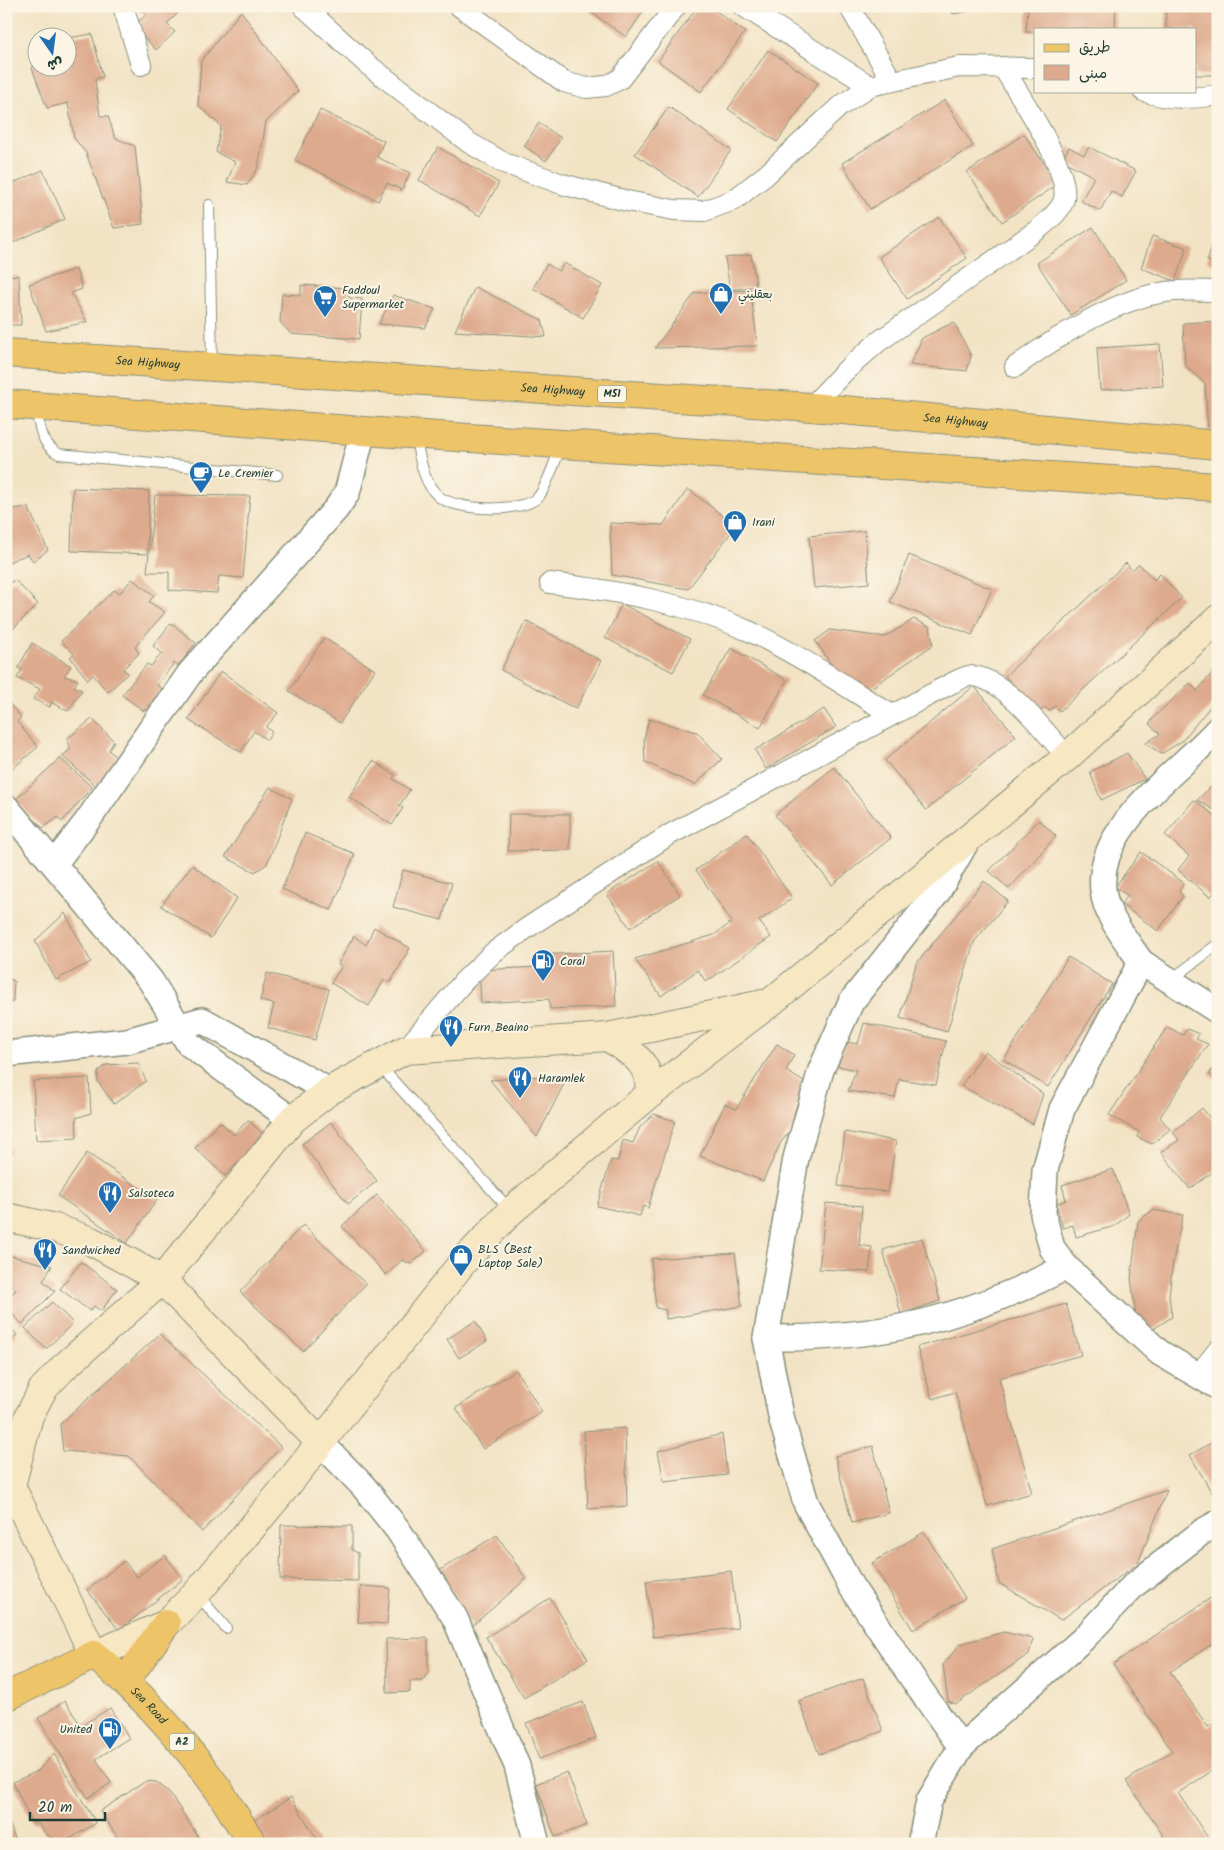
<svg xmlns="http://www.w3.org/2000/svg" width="1224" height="1850" viewBox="0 0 1224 1850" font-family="Kalam,'Playpen Sans Arabic',sans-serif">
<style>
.building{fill:#deaa8d}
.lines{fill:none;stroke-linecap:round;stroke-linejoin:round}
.service-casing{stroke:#88907c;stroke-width:12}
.minor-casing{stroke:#88907c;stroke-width:22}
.tertiary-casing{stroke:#88907c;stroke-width:28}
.secondary-casing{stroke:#88907c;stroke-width:30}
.primary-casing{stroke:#88907c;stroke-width:30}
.motorway-casing{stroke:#88907c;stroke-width:30}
.service{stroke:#fff;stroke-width:10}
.minor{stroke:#fff;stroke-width:20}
.tertiary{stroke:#fff;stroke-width:25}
.secondary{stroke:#f8e7c3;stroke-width:28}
.primary{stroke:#eec469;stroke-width:28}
.motorway{stroke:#eec469;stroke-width:28}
.labels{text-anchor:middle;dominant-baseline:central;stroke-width:4;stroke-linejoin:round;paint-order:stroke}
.shield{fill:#fcf5e5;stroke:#617469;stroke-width:1}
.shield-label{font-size:11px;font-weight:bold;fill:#1f3d34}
.poi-label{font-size:12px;fill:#1f3d34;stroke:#fcf5e5;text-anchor:start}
.street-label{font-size:12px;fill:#1f3d34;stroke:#fcf5e5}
</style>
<rect width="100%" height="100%" fill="#fcf5e5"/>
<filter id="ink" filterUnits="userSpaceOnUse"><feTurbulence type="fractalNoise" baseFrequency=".02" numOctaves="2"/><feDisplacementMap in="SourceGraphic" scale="10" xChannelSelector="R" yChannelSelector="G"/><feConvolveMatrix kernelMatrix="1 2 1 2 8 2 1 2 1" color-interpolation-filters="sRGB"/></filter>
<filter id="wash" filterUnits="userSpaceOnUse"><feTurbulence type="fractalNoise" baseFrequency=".0096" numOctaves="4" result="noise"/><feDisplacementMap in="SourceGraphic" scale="20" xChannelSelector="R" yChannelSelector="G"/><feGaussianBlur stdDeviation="1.12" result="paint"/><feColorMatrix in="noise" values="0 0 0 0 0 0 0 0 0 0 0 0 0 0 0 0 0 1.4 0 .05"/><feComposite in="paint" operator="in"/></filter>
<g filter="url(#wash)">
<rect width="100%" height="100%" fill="#f2e3c5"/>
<g id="blocks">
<g class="building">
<polygon points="137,6 185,6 167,24 175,32 156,50 133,26 146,15"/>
<polygon points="582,6 647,6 626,37"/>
<polygon points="698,6 709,6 745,32 701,92 658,61"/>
<polygon points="951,6 969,6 970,10 953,14"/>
<polygon points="1028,6 1116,6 1115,29 1035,29 1035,32 1026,32"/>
<polygon points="1166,8 1218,8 1218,75 1195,75 1195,29 1166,29"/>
<polygon points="241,11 298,91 266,122 258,168 247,185 227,182 235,162 216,152 221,126 198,105 201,61"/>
<polygon points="92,34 103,77 95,79 100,116 108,116 115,138 135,146 143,224 114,228 86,153 74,138 68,103 47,108 32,68 38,57 38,68 68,68 68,38"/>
<polygon points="768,50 818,83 777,142 728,109"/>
<polygon points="945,100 973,146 870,209 842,163"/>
<polygon points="669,107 731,150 698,197 635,154"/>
<polygon points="320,110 384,141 377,157 410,173 402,190 387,183 378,201 295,160"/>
<polygon points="539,123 561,138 546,161 524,146"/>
<polygon points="1024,134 1058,184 1002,222 967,172"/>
<polygon points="438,147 499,183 480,216 419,180"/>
<polygon points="1069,147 1084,155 1089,147 1136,171 1122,197 1111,191 1100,211 1081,201 1094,177 1062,160"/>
<polygon points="43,170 65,219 10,244 6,235 6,186"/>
<polygon points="939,217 967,258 907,299 879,257"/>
<polygon points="1093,227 1126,280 1071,315 1037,263"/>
<polygon points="1218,228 1218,264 1207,261"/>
<polygon points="1152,236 1187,248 1175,281 1141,268"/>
<polygon points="751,254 756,286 730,290 725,258"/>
<polygon points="564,263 602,285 583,318 533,288 547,264 559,271"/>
<polygon points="76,269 82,289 71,293 87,322 46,331 29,284"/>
<polygon points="6,275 19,276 21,325 6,325"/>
<polygon points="301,285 349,288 349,298 362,299 359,339 291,334 280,322 282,294 301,295"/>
<polygon points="475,287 542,320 546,337 455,331"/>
<polygon points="750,290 758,346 655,348 695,293"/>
<polygon points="393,295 435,309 425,328 379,324"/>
<polygon points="1218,321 1218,430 1208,431 1205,384 1185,365 1183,323"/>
<polygon points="954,322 971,356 967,371 910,365 922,338"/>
<polygon points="1160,344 1163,386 1100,390 1097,348"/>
<polygon points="73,488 149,491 147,554 71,551"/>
<polygon points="688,489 736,526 688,589 612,575 610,523 663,525"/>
<polygon points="155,495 250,496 243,578 219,576 217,593 169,590 169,572 147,572"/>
<polygon points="28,507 48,550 33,561 28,554 6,563 6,510"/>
<polygon points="865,531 869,583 814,588 809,536"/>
<polygon points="909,555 992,589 972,635 890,602"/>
<polygon points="1126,563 1132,570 1139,564 1154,580 1160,574 1182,598 1060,711 1055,706 1049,711 1045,707 1039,712 1005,676"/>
<polygon points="132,579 154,595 149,602 165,612 135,647 139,653 123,669 128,673 108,692 93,675 88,680 70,657 74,654 61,641 114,590 120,593"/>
<polygon points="15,580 38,604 6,636 6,585"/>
<polygon points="622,604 690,639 673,672 605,638"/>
<polygon points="914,619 930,627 933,645 868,690 842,679 815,641 830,630 885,637"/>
<polygon points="526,621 601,661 576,709 501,670"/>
<polygon points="171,623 196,643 178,666 174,663 157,685 162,689 144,711 122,695 147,664 151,666 162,653 153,646"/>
<polygon points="324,638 375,670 340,723 289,691"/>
<polygon points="32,643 71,666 64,676 78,680 74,687 82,690 68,711 51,702 50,707 33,699 40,689 17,678 22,670 18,668"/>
<polygon points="731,648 787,680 760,728 703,695"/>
<polygon points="1216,668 1218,697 1182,741 1161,754 1146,743 1160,734 1149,724 1155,716 1190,683 1197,691"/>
<polygon points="221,671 278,713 266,727 272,732 267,740 254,731 241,752 188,720"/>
<polygon points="974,686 1016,736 926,810 885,760"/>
<polygon points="6,700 21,717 17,722 38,747 6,774"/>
<polygon points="824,709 836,727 766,769 755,750"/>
<polygon points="92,719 114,741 109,750 120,762 96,786 62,756 71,749 67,739"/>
<polygon points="649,719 697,732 722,759 695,785 645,762 644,739"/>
<polygon points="1127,753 1145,779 1101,800 1090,772"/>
<polygon points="60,758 92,787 62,822 58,817 43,828 15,800"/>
<polygon points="373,761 395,775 393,779 410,790 399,806 403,808 392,825 349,797"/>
<polygon points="834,767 891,838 832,885 775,815"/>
<polygon points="1218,780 1218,810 1216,811 1197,800"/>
<polygon points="270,787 292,799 267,864 255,872 225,857"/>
<polygon points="1194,800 1218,818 1218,889 1210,897 1178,870 1189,856 1165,835"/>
<polygon points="509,814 570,814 570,850 508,851"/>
<polygon points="1039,820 1056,836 1009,889 989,871"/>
<polygon points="305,833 355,854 331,910 282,889"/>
<polygon points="747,834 792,898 759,921 771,937 706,982 698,970 661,996 635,959 714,935 732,922 696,870"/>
<polygon points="1141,852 1184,883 1179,891 1183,896 1158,931 1121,904 1128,896 1115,887"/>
<polygon points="658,861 680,895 630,928 607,894"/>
<polygon points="192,865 237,898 211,938 161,906"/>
<polygon points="403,870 452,883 442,920 393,907"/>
<polygon points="984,881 1008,901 974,942 947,1032 900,1018 916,964"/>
<polygon points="65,913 91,962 56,980 35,941"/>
<polygon points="374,927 410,948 390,983 384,980 369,1006 331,983 342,966 338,964 354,936 366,945"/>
<polygon points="613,951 616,1006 550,1009 549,999 481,1003 479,970 539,967 538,955"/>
<polygon points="1068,957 1112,984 1048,1087 1004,1060"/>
<polygon points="267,973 329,989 315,1040 268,1028 274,1004 260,1001"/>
<polygon points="6,977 14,981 13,1002 6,1002"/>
<polygon points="864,1023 946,1041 936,1085 899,1079 895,1098 848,1091 856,1070 838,1066 845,1042 858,1044"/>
<polygon points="1167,1027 1183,1035 1187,1029 1199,1034 1196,1039 1208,1044 1160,1117 1170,1129 1152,1144 1137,1137 1139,1132 1109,1115"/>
<polygon points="777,1044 794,1055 786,1071 804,1082 794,1114 796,1124 781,1142 763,1181 700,1156 725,1104 736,1109"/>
<polygon points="985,1051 1043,1094 1033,1124 961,1086"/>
<polygon points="1218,1062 1218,1081 1209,1074"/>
<polygon points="138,1063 146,1081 114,1104 98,1082 98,1072 106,1065"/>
<polygon points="569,1074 537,1137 490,1080"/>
<polygon points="89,1078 91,1113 76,1118 77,1138 36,1140 33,1081"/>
<polygon points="1202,1108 1218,1128 1218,1168 1190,1189 1161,1152 1179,1140 1173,1132"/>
<polygon points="6,1109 10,1153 6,1154"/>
<polygon points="654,1114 675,1121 648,1208 643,1206 640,1216 597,1206 611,1160 618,1161 623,1140 633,1143 640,1127"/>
<polygon points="248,1120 264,1135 225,1176 195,1148 220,1122 234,1135"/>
<polygon points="331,1122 377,1181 348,1204 302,1144"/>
<polygon points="845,1132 896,1141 888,1192 838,1186"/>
<polygon points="87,1153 157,1200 127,1243 58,1196"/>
<polygon points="1113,1169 1129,1214 1115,1226 1076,1237 1073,1225 1063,1228 1056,1204 1066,1200 1062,1185"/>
<polygon points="377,1195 426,1251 411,1264 402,1260 386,1275 342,1226"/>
<polygon points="826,1203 862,1206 859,1245 872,1247 869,1272 819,1269"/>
<polygon points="1153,1210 1183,1215 1173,1261 1169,1296 1172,1317 1150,1331 1136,1316 1131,1278 1138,1221"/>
<polygon points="303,1225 366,1284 303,1351 240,1292"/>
<polygon points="922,1238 940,1301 901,1314 883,1250"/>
<polygon points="735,1253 742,1306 666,1319 666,1310 656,1308 651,1259"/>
<polygon points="12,1256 52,1266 43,1281 55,1291 22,1324 6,1308 6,1298 16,1290 6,1278 6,1260"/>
<polygon points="81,1262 117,1289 101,1311 94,1306 90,1311 60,1289"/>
<polygon points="52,1302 73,1323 46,1349 25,1328"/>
<polygon points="1066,1304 1081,1355 999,1378 1032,1493 987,1506 955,1392 932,1399 917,1347"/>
<polygon points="475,1321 487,1341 459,1358 447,1339"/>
<polygon points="6,1323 17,1335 6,1345"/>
<polygon points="160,1334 281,1447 202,1532 129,1456 63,1451 60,1424"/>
<polygon points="516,1370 542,1412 483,1449 456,1408"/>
<polygon points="625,1428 627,1506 588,1509 584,1431"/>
<polygon points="722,1434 727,1475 664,1482 658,1451"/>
<polygon points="1218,1439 1218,1499 1216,1500 1190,1455"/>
<polygon points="873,1446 889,1513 852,1523 835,1456"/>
<polygon points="1167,1490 1138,1563 1061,1620 999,1583 992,1549"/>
<polygon points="281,1525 352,1526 352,1550 358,1553 358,1581 280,1579"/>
<polygon points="924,1532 965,1598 913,1630 872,1563"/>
<polygon points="497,1535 526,1579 472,1626 440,1570"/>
<polygon points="165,1555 183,1579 119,1630 87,1590 124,1561 137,1577"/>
<polygon points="731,1571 738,1628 653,1637 646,1581"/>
<polygon points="361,1586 390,1588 387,1624 358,1622"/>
<polygon points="1218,1593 1218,1640 1170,1672 1208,1727 1218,1721 1218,1767 1178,1793 1212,1844 1169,1844 1126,1781 1172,1751 1113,1664"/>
<polygon points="550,1598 588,1659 524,1698 486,1637"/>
<polygon points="1004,1632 1033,1639 1029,1654 956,1704 948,1701 943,1665 960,1644"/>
<polygon points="428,1638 428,1673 422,1681 410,1681 410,1692 387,1693 386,1639"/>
<polygon points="863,1678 883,1731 819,1754 799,1701"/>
<polygon points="65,1701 81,1726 110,1708 129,1738 96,1759 111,1783 88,1798 38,1718"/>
<polygon points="583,1702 596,1738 539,1759 526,1723"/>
<polygon points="54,1754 96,1823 61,1844 45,1833 38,1823 32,1823 13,1782 38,1771"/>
<polygon points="567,1772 587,1825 555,1837 536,1784"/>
<polygon points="146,1781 156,1782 169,1792 203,1844 122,1844 100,1811"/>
<polygon points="291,1797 320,1844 262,1844 249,1824"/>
<polygon points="6,1815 17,1843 15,1844 6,1844"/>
</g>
</g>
</g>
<g filter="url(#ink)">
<use href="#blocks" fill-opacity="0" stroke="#88907c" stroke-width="1"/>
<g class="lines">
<g class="service-casing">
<g id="service">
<polyline points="209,205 212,367"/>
<path d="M 36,407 C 39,425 41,445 59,454 L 277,475"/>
<path d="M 415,436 C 420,456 422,481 438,496 C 455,511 524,514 539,496 C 546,488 556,458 561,447"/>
<polyline points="1171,980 1218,944"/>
<polyline points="379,1065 510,1210"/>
<polyline points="197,1594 226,1628"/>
</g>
</g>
<g class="minor-casing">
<g id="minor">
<polyline points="123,6 141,65"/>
<polyline points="303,6 367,64 468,142 504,163 562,184 627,201 674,210 704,211 734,200 766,175 839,107 870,86 959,67 1035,68"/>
<polyline points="459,6 564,82 586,88 606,86 620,79 676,6"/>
<polyline points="743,6 870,86"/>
<polyline points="849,6 892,81"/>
<path d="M 1143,91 C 1168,100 1192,99 1218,95"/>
<path d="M 1015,367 C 1055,338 1111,302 1160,293 C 1179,289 1199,291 1218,291"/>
<path d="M 811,407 L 845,371 L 878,342 L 1036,231 C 1045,223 1061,212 1064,199 C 1070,168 1020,97 1003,67"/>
<path d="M 550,583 C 619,591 687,603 751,632 C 800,655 846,687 892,715"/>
<path d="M 405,1050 L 464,981 L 494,952 L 527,928 L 669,835 L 952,683 C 957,681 964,676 970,676 C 1002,675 1047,734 1067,757"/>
<polyline points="1198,1375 1218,1350"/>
</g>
</g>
<g class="tertiary-casing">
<g id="tertiary">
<path d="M 1218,729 C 1176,776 1074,839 1110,914 C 1118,931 1131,947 1141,962 L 1062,1109 L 1045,1170 L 1043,1214 L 1052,1248 L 1066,1267 L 1160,1353 L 1218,1387"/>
<polyline points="6,807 151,981 189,1044 292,1120"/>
<polyline points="55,863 88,820 190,673 336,509 347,493 363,431"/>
<polyline points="1141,962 1218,1011"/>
<polyline points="6,1054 127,1041 202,1020 329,1091"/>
<path d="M 766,1338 C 882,1339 962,1320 1066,1267"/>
<polyline points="320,1442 363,1486 398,1530 455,1618 517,1766 537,1844"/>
<polyline points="961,1747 917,1685 851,1586 806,1503 782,1421 766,1338 796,1158 821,1070 851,1002 937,893 965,844"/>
<polyline points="920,1844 929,1801 961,1747 1083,1639 1134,1585 1202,1532 1218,1523"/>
</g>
</g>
<g class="secondary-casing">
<g id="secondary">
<path d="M 608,1037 C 633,1054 650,1061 650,1094"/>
<polyline points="6,1217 55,1228 91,1241 162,1280 320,1442"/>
<polyline points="6,1476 94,1655 166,1624 197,1593 284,1489 463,1262 511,1211 650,1094 771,1002 1067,757 1218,619"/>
<polyline points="11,1486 29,1416 43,1389 64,1367 162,1280 292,1120 329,1091 405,1050 608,1037 763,1004"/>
</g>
</g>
<g class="primary-casing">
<g id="primary">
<polyline points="126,1680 166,1624"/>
<path id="s1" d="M 6,1697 L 94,1655 C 142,1693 182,1739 218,1789 C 230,1807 241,1826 253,1844"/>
</g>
</g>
<g class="motorway-casing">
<g id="motorway">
<path id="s2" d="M 6,353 L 811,407 L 1218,445"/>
<polyline points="6,404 363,431 1218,487"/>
</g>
</g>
<use href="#service" class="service"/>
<use href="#minor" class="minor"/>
<use href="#tertiary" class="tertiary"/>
<use href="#secondary" class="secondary"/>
<use href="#primary" class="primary"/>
<use href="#motorway" class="motorway"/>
</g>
</g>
<defs>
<g id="shop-pin" transform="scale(1.25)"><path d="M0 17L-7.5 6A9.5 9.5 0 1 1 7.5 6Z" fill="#1f6fb2" stroke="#fcf5e5"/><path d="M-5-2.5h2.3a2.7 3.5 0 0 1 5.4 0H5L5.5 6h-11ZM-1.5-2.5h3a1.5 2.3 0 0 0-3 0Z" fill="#fff"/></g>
<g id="supermarket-pin" transform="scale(1.25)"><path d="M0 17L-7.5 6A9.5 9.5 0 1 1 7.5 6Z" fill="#1f6fb2" stroke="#fcf5e5"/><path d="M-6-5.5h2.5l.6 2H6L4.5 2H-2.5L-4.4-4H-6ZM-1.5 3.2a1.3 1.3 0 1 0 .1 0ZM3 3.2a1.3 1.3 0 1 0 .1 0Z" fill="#fff"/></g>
<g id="cafe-pin" transform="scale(1.25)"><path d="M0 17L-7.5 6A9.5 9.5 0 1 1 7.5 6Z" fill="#1f6fb2" stroke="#fcf5e5"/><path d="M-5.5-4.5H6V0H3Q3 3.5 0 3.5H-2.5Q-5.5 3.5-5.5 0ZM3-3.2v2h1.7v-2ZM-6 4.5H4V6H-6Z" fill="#fff"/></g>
<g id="fuel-pin" transform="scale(1.25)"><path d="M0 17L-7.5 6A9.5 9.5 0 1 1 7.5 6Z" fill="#1f6fb2" stroke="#fcf5e5"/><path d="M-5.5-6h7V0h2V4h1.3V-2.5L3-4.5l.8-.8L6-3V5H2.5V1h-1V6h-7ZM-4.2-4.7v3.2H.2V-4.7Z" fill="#fff"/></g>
<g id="restaurant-pin" transform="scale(1.25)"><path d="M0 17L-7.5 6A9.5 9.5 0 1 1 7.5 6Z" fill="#1f6fb2" stroke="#fcf5e5"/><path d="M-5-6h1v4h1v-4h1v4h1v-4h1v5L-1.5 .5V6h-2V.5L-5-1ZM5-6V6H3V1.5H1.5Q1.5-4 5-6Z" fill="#fff"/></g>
</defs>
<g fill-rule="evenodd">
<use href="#shop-pin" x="721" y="294"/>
<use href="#supermarket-pin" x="325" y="297"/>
<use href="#cafe-pin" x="201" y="473"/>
<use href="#shop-pin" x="735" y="522"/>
<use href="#fuel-pin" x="543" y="961"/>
<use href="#restaurant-pin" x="451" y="1027"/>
<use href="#restaurant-pin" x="520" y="1078"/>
<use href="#restaurant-pin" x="110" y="1193"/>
<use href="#restaurant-pin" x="45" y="1250"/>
<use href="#shop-pin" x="461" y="1256"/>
<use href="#fuel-pin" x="110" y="1729"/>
</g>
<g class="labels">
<g class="shield">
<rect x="598" y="385.5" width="28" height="17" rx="4"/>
<rect x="169.5" y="1733.5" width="25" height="17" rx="4"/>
</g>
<g class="shield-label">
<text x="612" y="394">M51</text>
<text x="182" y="1742">A2</text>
</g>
<g class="poi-label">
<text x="342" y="290">Faddoul<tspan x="342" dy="14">Supermarket</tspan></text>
<text x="738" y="294">بعقليني</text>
<text x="218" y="473">Le Cremier</text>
<text x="752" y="522">Irani</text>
<text x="560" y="961">Coral</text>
<text x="468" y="1027">Furn Beaino</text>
<text x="538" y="1078">Haramlek</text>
<text x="128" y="1193">Salsoteca</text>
<text x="478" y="1249">BLS (Best<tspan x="478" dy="14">Laptop Sale)</tspan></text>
<text x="62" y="1250">Sandwiched</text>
<text x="92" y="1729" text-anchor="end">United</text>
</g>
<g class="street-label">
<text stroke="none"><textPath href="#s2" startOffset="142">Sea Highway</textPath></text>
<text stroke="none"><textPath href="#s2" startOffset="548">Sea Highway</textPath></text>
<text stroke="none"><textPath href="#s2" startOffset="952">Sea Highway</textPath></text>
<text stroke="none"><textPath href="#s1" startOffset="172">Sea Road</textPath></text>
</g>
</g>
<rect width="1224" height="1850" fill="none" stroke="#fcf5e5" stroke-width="25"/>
<rect x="1034" y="28" width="162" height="65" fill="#fcf5e5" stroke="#a4ab9e"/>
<rect x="1044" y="44" width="25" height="8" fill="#eec469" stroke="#a4ab9e"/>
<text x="1079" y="52" font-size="15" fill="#1f3d34">طريق</text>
<rect x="1044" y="65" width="25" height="15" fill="#deaa8d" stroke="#a4ab9e"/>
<text x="1079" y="78" font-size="15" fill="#1f3d34">مبنى</text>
<g transform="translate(52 52) rotate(166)"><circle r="24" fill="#fcf5e5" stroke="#a4ab9e"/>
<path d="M0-4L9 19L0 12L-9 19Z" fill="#1f6fb2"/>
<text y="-8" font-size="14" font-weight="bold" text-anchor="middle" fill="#1f3d34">ش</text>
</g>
<path d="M30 1812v8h75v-8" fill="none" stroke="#1f3d34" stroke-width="2.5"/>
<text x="38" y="1812" font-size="15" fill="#1f3d34" stroke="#fcf5e5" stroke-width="4" paint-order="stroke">20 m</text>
</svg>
